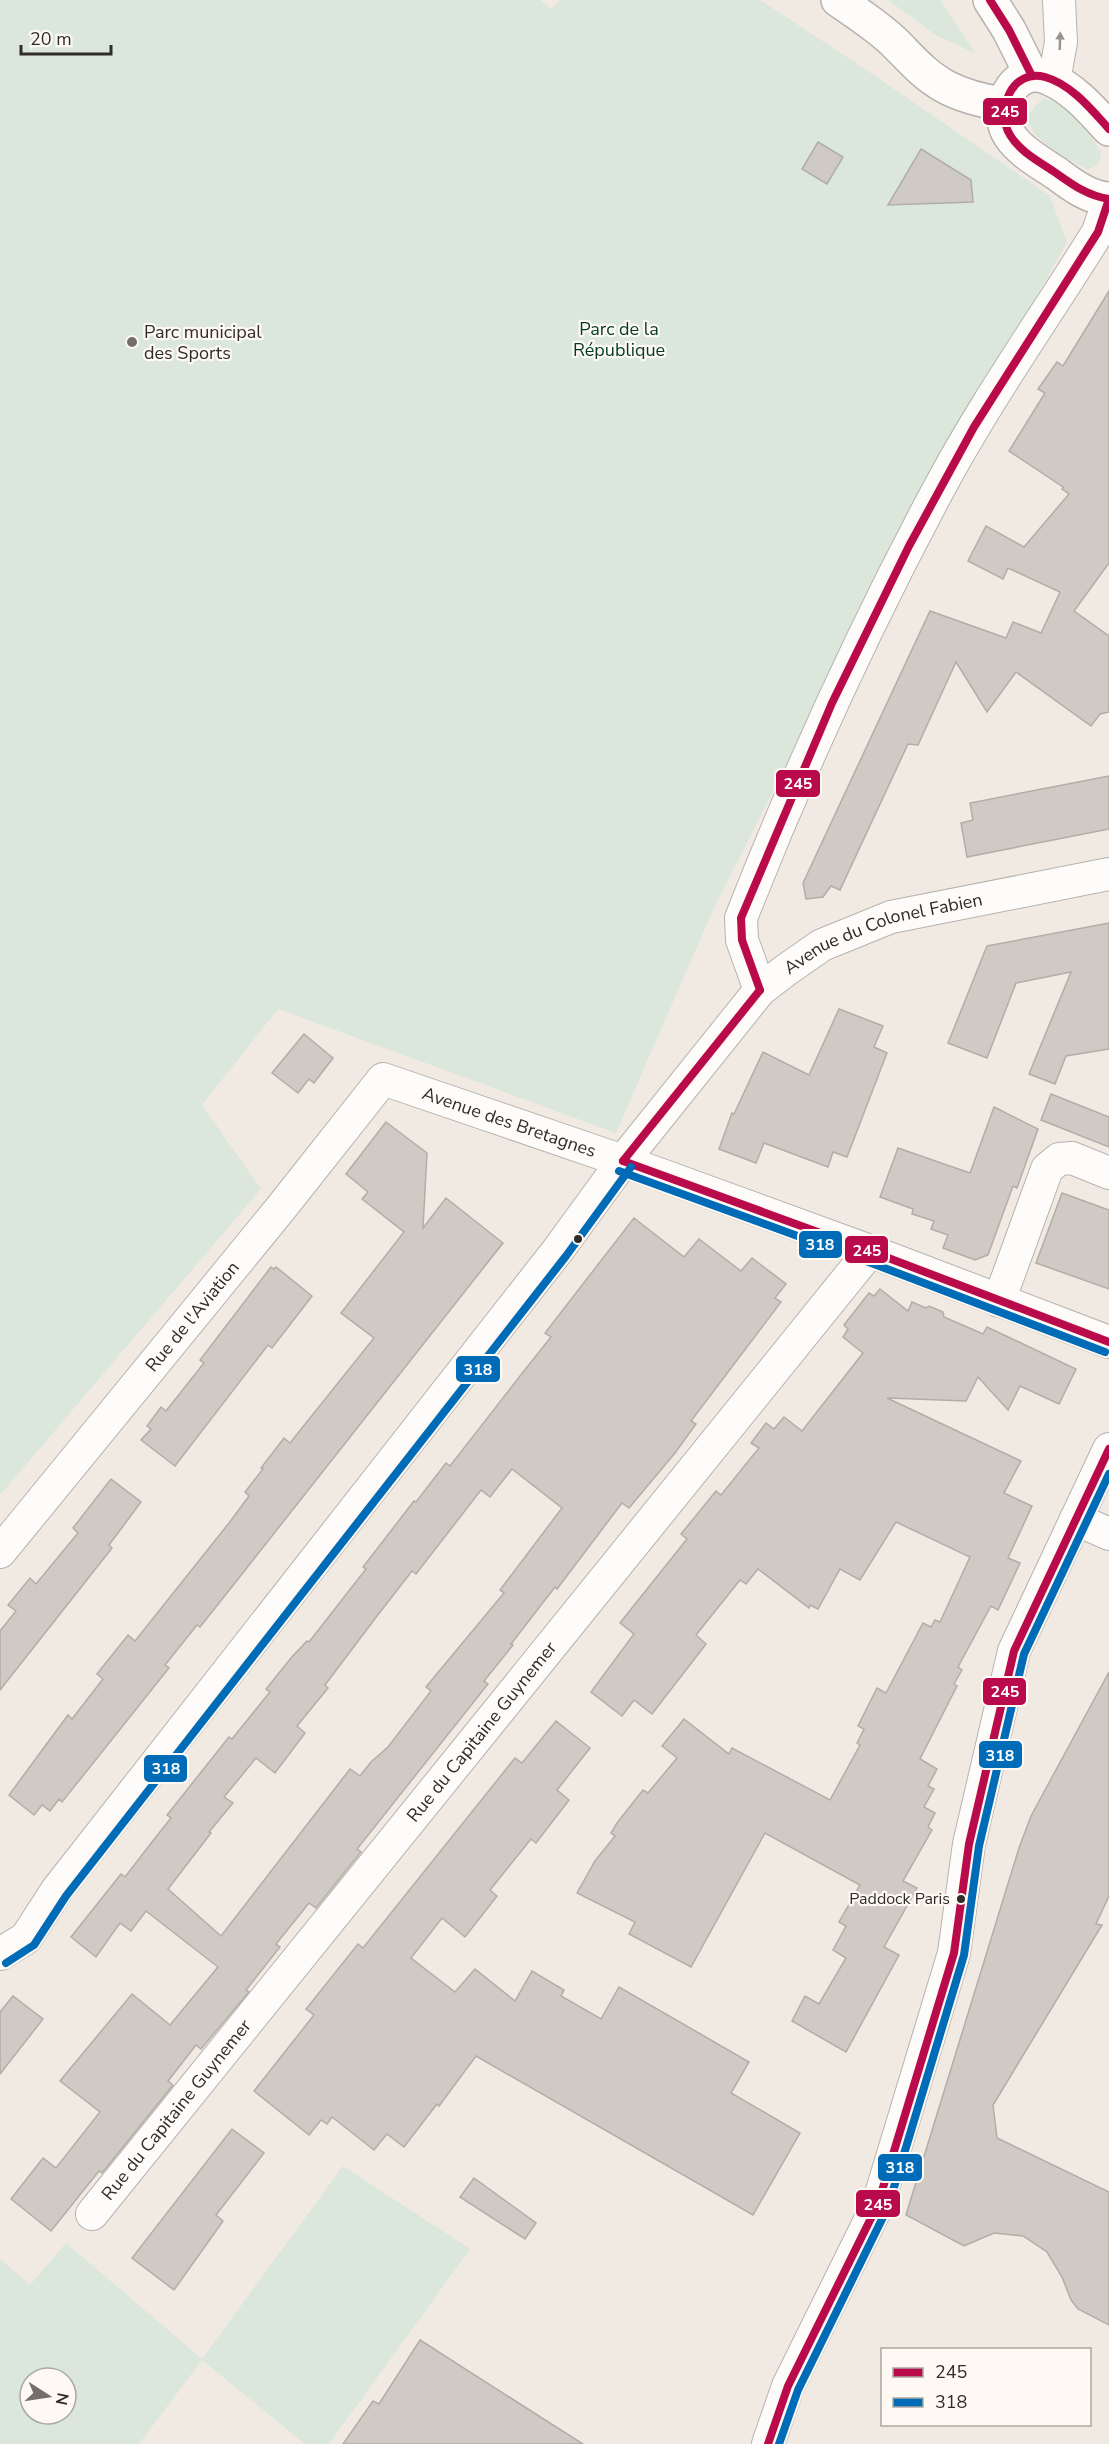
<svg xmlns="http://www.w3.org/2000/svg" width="1109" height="2444" viewBox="0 0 1109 2444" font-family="'Nunito Sans',sans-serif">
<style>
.green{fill:#dae7da;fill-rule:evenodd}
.building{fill:#cfcac4;stroke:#b2ada7;stroke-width:1.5;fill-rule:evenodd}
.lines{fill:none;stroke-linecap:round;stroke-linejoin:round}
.minor-casing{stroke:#b7b2ac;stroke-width:34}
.tertiary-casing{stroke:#b7b2ac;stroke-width:36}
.minor{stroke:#fdfcfb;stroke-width:32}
.tertiary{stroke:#fdfcfb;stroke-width:33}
.bus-1-casing{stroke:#fef9f3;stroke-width:12}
.bus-2-casing{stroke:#fef9f3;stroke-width:12}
.bus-1{stroke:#b90b4b;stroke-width:8}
.bus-2{stroke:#006cb8;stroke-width:8}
.oneway{fill:#969491}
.poi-dot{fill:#746e69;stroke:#fef9f3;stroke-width:2}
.bus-dot{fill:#302c27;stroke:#fef9f3;stroke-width:2}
.labels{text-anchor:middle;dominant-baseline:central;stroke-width:4.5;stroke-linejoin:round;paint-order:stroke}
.bus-label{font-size:16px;fill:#302c27;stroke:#fef9f3;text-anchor:end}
.park-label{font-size:18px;fill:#003b22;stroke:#fef9f3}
.poi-label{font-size:18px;fill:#302c27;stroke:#fef9f3;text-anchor:start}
.street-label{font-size:18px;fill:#302c27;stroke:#fef9f3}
.line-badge{stroke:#fef9f3;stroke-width:2}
.badge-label{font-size:16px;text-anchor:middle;font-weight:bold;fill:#fff}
</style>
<rect width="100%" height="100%" fill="#f1eae3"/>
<g class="green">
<polygon points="0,0 540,0 551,9 560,0 760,0 859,65 1050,196 1067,242 903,534 712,912 616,1133 278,1009 202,1105 261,1189 0,1495"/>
<polygon points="888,0 940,0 975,53 937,36"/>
<path d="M 1044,99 C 1073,98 1087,132 1101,152 C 1100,164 1097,168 1086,169 C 1064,155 1000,127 1044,99 Z"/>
<path d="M 343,2166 L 470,2249 L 329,2444 L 305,2444 L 202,2360 L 139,2444 L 0,2444 L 0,2259 L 30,2285 L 66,2243 L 202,2359 ZM 30,2378 L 66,2378 L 66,2414 L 30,2414 Z"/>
</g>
<g class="building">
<polygon points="818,142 843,157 827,184 802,169"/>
<polygon points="921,149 971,180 973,202 888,205"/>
<polygon points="1109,291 1109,563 1074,611 1109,636 1109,712 1100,714 1091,726 1016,672 987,712 956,662 918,745 908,744 840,890 831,886 823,897 806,899 803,883 930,611 1006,638 1013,622 1041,633 1060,592 1008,568 1003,579 968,561 986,526 1024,547 1069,494 1062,489 1063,487 1009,451 1045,393 1038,389 1057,362 1063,366"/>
<polygon points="1109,776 1109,829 967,857 961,823 973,820 970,803"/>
<polygon points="1109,923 1109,1049 1066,1056 1055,1084 1029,1074 1071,972 1016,983 987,1058 948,1043 987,946"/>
<polygon points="839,1009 883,1026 874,1047 887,1053 847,1157 833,1152 828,1167 764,1143 756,1163 719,1149 732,1113 734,1114 763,1052 809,1075"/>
<polygon points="304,1034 333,1058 314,1083 309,1079 298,1093 272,1073"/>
<polygon points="1051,1094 1109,1117 1109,1147 1041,1120"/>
<polygon points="994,1107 1038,1129 1017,1188 1013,1186 988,1255 975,1260 943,1248 948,1235 931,1229 934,1221 912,1214 913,1209 880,1197 898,1148 970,1173"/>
<polygon points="386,1122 427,1153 423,1228 446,1198 503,1243 231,1588 200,1627 197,1625 165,1665 169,1668 62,1802 59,1799 50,1811 42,1805 34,1815 9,1795 68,1715 72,1719 103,1679 97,1674 128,1635 135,1641 229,1523 249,1496 245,1492 263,1469 261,1468 284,1438 290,1443 374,1338 341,1313 404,1232 362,1199 368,1192 346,1174"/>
<polygon points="1062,1193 1109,1210 1109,1289 1036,1263"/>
<path d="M 634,1218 L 684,1257 L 699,1239 L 741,1271 L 752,1258 L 786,1284 L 775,1298 L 781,1302 L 691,1421 L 696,1424 L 675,1453 L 629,1508 L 622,1503 L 557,1589 L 555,1587 L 511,1644 L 513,1645 L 484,1681 L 488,1684 L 357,1849 L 361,1852 L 316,1908 L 309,1903 L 276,1944 L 280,1947 L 246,1990 L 249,1992 L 201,2049 L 196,2045 L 168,2081 L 173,2085 L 102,2173 L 99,2171 L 51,2231 L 11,2199 L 43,2158 L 56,2168 L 100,2112 L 60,2081 L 132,1994 L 170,2025 L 218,1967 L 146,1911 L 131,1931 L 120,1923 L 96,1957 L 71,1937 L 121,1874 L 125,1877 L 152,1842 L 171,1818 L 167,1815 L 229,1737 L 232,1739 L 270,1692 L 266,1689 L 291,1658 L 307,1641 L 309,1642 L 366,1569 L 363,1567 L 414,1501 L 416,1502 L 446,1463 L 450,1466 L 520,1376 L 551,1337 L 545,1333 ZM 512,1469 L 562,1508 L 500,1590 L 504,1593 L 426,1687 L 431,1691 L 388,1747 L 371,1762 L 360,1776 L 350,1769 L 221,1936 L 168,1889 L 211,1833 L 209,1832 L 233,1803 L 224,1797 L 256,1758 L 275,1773 L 305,1733 L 297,1726 L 328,1688 L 325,1685 L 377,1616 L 412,1571 L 416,1574 L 481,1490 L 490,1497 Z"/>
<polygon points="271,1267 274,1269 276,1267 312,1296 272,1348 268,1345 175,1466 141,1440 151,1429 147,1426 161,1407 166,1411 181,1392 204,1363 200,1360"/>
<polygon points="880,1289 908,1311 912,1302 926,1308 929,1306 943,1312 944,1317 983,1334 987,1327 1076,1369 1059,1404 1020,1386 1008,1410 978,1377 966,1401 887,1398 1021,1461 1004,1493 1032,1506 1008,1558 1020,1563 998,1610 991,1606 958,1667 962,1670 954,1684 957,1686 920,1759 937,1769 928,1786 934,1789 924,1807 935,1813 928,1827 932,1830 903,1881 917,1888 884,1947 899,1955 846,2052 792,2021 805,1996 819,2004 846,1958 833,1950 846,1926 839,1922 860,1885 765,1833 691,1967 629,1934 635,1922 577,1893 595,1861 615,1836 611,1833 617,1823 643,1790 648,1793 677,1758 662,1746 684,1719 729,1754 732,1748 830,1800 860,1745 857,1743 864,1729 858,1726 877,1688 886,1693 923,1623 931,1627 935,1620 940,1622 970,1557 896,1522 860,1580 840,1569 818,1609 810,1605 809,1608 758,1569 746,1584 740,1580 696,1635 706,1644 652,1714 634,1700 622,1716 591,1692 634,1634 620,1623 687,1539 681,1534 716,1491 721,1495 759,1448 751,1443 766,1423 774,1429 784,1417 802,1431 863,1353 843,1337 848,1329 844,1325 869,1293 874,1296"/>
<polygon points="111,1479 141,1502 109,1545 112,1548 0,1690 0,1631 16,1611 8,1605 30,1578 36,1584 78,1533 73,1528"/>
<polygon points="1109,1672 1109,1896 1096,1924 1102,1925 993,2105 997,2138 1109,2192 1109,2325 1078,2309 1071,2300 1062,2277 1047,2252 1023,2236 994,2233 964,2246 906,2215 1019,1848 1031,1816"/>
<polygon points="556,1721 590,1748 557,1790 569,1800 536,1843 531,1839 490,1890 497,1896 465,1937 442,1918 411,1958 455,1992 475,1969 515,2001 532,1971 564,1990 561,1996 601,2019 619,1987 749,2062 731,2093 800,2133 753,2215 476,2056 439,2106 437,2104 404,2147 387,2134 374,2150 332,2117 327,2124 321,2120 309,2135 254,2091 314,2015 306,2009 358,1944 363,1948 515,1758 522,1763"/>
<polygon points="13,1996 43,2019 0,2074 0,2012"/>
<polygon points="232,2129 264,2153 216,2215 223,2221 174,2290 132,2258"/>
<polygon points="474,2178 536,2223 525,2239 460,2197"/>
<polygon points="420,2340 542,2418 583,2444 343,2444 373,2401 379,2404"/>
</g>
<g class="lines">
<g class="minor-casing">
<g id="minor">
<polyline points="1054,81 1061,42 1059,0"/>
<path d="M 760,990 L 742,940 L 741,918 C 798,773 863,631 936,494 C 984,403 1044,319 1098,232 L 1109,199"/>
<polyline points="999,1301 1047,1169 1059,1159 1072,1158 1109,1173"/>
<polyline points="1076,1519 1109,1534"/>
<path id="s1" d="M 0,1552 L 281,1208 L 383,1079 L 623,1161 L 870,1251 L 1109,1342"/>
<path id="s2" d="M 0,1954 L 26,1938 L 57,1890 L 558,1250 L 623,1161 L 760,990 L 786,970 L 822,945 L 891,917 L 1109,874"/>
<path id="s3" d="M 92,2214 L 870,1251"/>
<polyline points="768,2444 788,2386 878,2204 954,1953 969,1844 1014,1651 1109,1449"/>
</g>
</g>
<g class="tertiary-casing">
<g id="tertiary">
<path d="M 838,0 C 857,13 877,26 894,42 C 910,58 925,76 946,87 C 965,97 983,101 1003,104"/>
<polyline points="990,0 1009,30 1031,74"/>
<path d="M 1109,129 C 1091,109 1072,87 1046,77 C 1012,65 993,111 1010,136 C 1021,152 1041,163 1056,173 C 1072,185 1089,198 1109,199"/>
</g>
</g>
<use href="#minor" class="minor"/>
<use href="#tertiary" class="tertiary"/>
<g class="bus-1-casing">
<g id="bus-1">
<polyline points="990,0 1009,30 1031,74"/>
<path d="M 1109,129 C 1092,110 1071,84 1045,77 C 1012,68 995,110 1010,135 C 1020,152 1040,162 1056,173 C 1073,185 1088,196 1109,199"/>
<polyline points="760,990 742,940 741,918 832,703 909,546 974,427 1098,232 1109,199"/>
<polyline points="623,1161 870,1251 1109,1342"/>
<polyline points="623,1161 760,990"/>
<polyline points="768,2444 788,2386 878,2204 954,1953 969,1844 1014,1651 1109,1449"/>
</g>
</g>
<g class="bus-2-casing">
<g id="bus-2">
<polyline points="619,1171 866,1261 1105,1352"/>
<polyline points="6,1963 34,1945 66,1896 566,1256 631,1167"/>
<polyline points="779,2444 798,2390 888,2207 964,1955 979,1846 1024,1654 1109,1474"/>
</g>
</g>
<use href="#bus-1" class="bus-1"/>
<use href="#bus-2" class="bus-2"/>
</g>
<defs><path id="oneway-solid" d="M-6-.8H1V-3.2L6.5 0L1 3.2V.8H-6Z" transform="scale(1.5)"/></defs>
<use class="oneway" href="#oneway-solid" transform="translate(1060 41) rotate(-88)"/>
<circle class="poi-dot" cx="132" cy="342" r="6"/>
<g class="bus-dot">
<circle cx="578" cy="1239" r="5"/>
<circle cx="961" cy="1899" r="5"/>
</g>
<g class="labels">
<g class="bus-label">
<text x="950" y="1899">Paddock Paris</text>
</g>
<g class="park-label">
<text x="619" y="329">Parc de la<tspan x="619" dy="21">République</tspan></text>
</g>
<g class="poi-label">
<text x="144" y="332">Parc municipal<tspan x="144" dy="21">des Sports</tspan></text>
</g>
<g class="street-label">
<text stroke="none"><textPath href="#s2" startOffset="1368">Avenue du Colonel Fabien</textPath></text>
<text stroke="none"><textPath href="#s1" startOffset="742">Avenue des Bretagnes</textPath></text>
<text stroke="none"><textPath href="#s1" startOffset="304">Rue de l'Aviation</textPath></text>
<text stroke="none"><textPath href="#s3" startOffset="620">Rue du Capitaine Guynemer</textPath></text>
<text stroke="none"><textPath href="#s3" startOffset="134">Rue du Capitaine Guynemer</textPath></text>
</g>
</g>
<g class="line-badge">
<rect x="982" y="97" width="46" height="29" rx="6" fill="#b90b4b"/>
<rect x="775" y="769" width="46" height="29" rx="6" fill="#b90b4b"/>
<rect x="798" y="1230" width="45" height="29" rx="6" fill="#006cb8"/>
<rect x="844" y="1235" width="45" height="29" rx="6" fill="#b90b4b"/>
<rect x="455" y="1355" width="46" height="28" rx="6" fill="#006cb8"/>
<rect x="982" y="1677" width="45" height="29" rx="6" fill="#b90b4b"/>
<rect x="978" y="1740" width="45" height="29" rx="6" fill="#006cb8"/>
<rect x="143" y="1754" width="45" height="29" rx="6" fill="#006cb8"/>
<rect x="877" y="2153" width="46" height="29" rx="6" fill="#006cb8"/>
<rect x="855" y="2189" width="46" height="29" rx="6" fill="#b90b4b"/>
</g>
<g class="badge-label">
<text x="1005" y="117">245</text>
<text x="798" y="789">245</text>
<text x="820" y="1250">318</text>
<text x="867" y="1256">245</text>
<text x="478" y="1375">318</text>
<text x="1005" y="1697">245</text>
<text x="1000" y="1761">318</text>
<text x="166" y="1774">318</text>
<text x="900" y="2173">318</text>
<text x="878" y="2210">245</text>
</g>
<rect x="881" y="2348" width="210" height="78" fill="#fef9f3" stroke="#aca7a1" stroke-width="1.5"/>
<rect x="893" y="2368" width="30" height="9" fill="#b90b4b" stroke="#aca7a1" stroke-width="1.5"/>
<text x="935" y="2378" font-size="18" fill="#302c27">245</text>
<rect x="893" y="2398" width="30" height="9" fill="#006cb8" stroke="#aca7a1" stroke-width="1.5"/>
<text x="935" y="2408" font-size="18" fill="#302c27">318</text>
<g transform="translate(48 2396) rotate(102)"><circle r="28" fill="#fef9f3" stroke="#aca7a1" stroke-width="1.5"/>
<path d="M0-4.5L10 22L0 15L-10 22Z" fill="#746e69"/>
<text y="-9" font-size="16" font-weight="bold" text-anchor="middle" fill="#302c27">N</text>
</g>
<path d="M21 45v9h90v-9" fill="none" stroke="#302c27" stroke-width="3"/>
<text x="30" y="45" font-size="18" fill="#302c27" stroke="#fef9f3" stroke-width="4.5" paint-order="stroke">20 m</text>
</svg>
